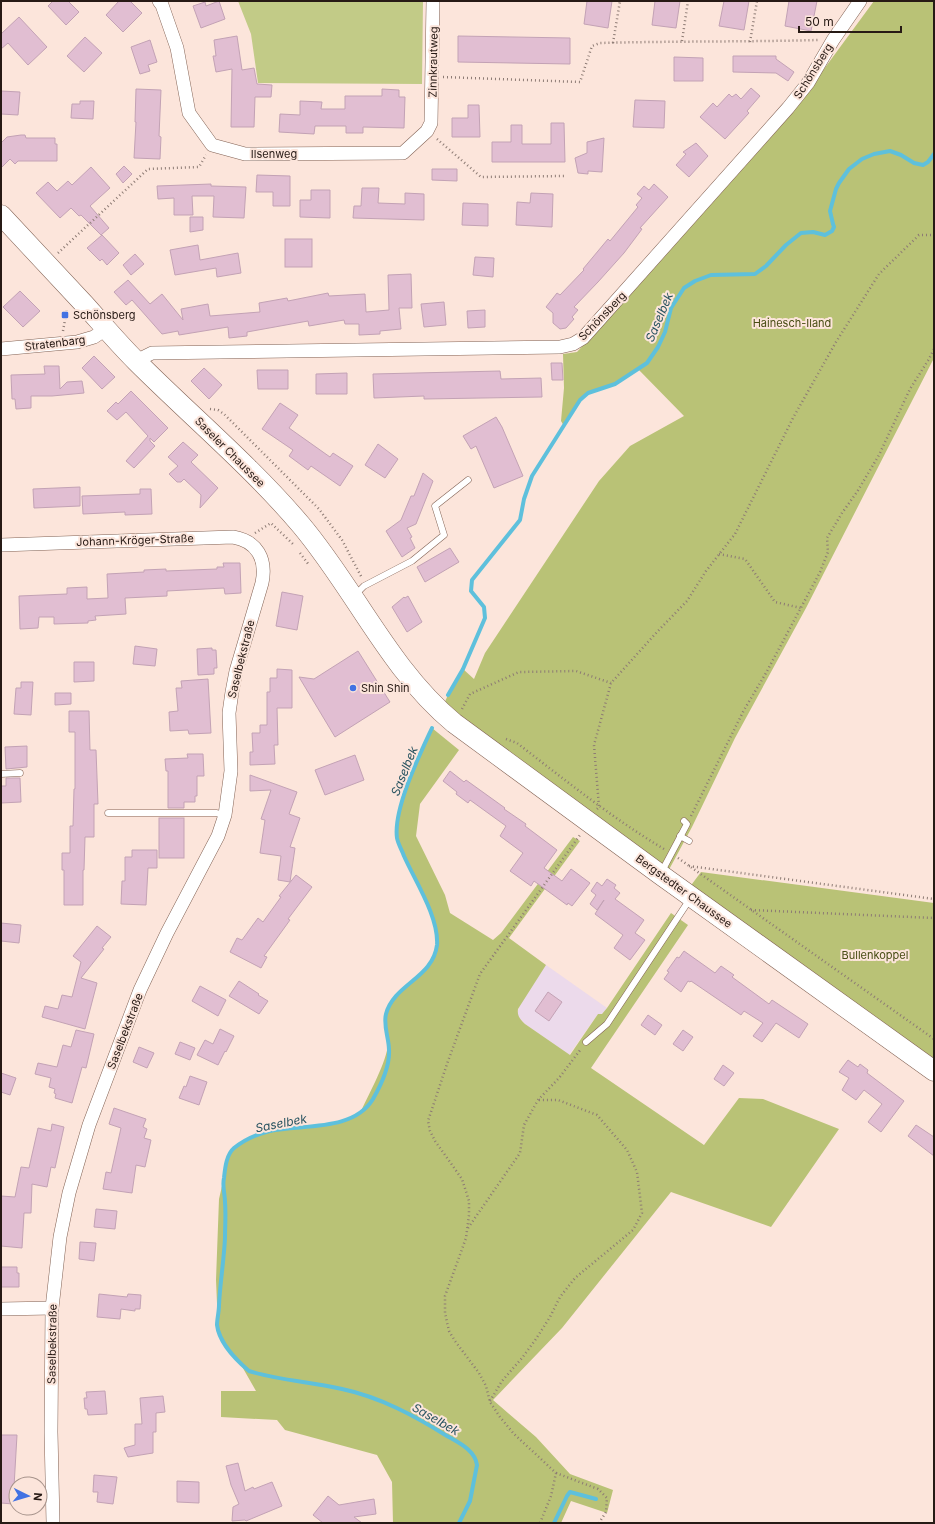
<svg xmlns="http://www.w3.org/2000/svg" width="935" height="1524" viewBox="0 0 935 1524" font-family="Inter,sans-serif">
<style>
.commercial{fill:#ecdaeb}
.green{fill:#c2cb87}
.forest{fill:#b9c276}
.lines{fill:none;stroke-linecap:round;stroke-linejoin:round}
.stream{stroke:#5ec0dc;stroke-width:4}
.building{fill:#e1bed2;stroke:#c3a2b5}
.service-casing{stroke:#836355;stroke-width:7}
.minor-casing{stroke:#836355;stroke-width:14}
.primary-casing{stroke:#836355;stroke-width:21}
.path{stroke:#8d7b74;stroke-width:2.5;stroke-dasharray:1 3;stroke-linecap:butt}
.service{stroke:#fff;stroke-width:6}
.minor{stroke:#fff;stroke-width:13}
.primary{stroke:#fff;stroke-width:20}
.poi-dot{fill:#4272e3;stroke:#fce5db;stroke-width:1.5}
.labels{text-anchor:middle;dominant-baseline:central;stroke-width:4;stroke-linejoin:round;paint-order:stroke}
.street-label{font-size:11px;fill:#271a15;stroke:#fce5db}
.poi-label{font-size:11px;fill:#271a15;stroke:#fce5db;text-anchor:start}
.park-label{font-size:11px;fill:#484d14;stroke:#fce5db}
.water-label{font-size:12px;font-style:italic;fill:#295461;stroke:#fce5db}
</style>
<rect width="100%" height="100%" fill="#fce5db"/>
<polygon class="commercial" points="546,965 607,1008 602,1014 598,1014 569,1055 525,1024 520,1019 517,1014 520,1004"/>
<polygon class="green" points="238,1 423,1 422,84 258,83 251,34"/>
<g class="forest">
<polygon points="874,1 934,1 934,358 806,608 735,738 692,827 665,877 444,704 451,688 463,669 474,679 485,653 599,481 630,446 684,416 638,369 615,384 584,396 564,426 561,421 564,388 563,354 577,352 600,327 824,69"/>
<path d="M 432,728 L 459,750 L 420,804 L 416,836 L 445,895 L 450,913 L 493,940 L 501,933 L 573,837 L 580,841 L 509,938 L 546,965 L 518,1009 C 517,1016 520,1019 525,1024 L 570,1055 L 598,1014 L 602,1014 L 607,1008 L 671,913 L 688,925 L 591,1068 L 704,1145 L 739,1098 L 763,1099 L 839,1129 L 771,1227 L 671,1192 L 562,1328 L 493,1400 L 536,1437 L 570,1474 L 613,1490 L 607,1513 L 571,1501 L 561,1523 L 393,1523 L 392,1482 L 377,1455 L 285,1430 L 277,1420 L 221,1417 L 221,1391 L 256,1391 L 240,1363 L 221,1338 L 218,1327 L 216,1280 L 219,1199 L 229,1156 L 234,1148 L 258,1135 L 270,1131 L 337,1123 L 353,1116 L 361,1111 C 369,1094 387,1061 388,1044 C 389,1040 387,1036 387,1032 C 385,1017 387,1010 395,998 C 408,977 437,973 437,941 C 437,911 416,884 405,857 C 402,851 397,844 397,837 C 394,805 420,758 432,728 Z"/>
<polygon points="701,872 934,903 934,1071 686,892"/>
</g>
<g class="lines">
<g class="stream">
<polyline points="448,695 463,669 485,618 484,607 471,591 472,580 520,520 524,499 532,476 580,400 588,393 615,384 647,363 658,347 665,332 671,308 684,288 695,281 711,275 755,274 766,266 786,245 801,233 813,232 825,235 832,231 834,227 833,224 830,211 836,189 839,183 849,169 862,159 874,154 890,151 901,155 914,163 923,165 928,162 934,154"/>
<path d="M 432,728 C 420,754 393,809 397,838 C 398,844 402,850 404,856 C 415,881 439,917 437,945 C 433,978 394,984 386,1014 C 383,1026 389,1038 389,1050 C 390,1066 381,1085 373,1099 C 353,1132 302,1124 270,1131 C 257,1134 244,1140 234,1148 C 226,1155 225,1169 224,1178 C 222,1186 225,1194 225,1202 C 226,1214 225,1226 225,1238 C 224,1260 220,1283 219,1305 C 219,1312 217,1319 217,1325 C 219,1342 236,1360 249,1371 C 277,1380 312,1382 342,1389 C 380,1397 415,1416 447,1436 C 459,1443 475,1450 477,1465 L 470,1501 L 459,1523"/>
<polyline points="554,1523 567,1496 570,1492 596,1499"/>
</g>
</g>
<g class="building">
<polygon points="53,1 68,1 79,12 66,25 48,6"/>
<polygon points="119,1 130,1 142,13 123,32 106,15"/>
<polygon points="219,1 225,19 201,28 193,6 205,2 206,6"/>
<polygon points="587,1 612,1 608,28 584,24"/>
<polygon points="655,1 680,1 676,28 652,25"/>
<polygon points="724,1 749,1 744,30 719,26"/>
<polygon points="789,1 817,1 811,31 785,26"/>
<polygon points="19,17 47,47 28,65 8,43 1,49 1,34"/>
<polygon points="237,36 242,70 254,68 257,84 272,85 271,97 255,97 254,127 231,127 232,69 216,72 213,56 216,56 214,40"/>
<polygon points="458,36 570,38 570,64 458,62"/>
<polygon points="85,37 102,53 84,72 67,56"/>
<polygon points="150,40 157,62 148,65 150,71 140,74 131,47"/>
<polygon points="733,56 776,56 776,59 794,72 788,81 776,73 733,72"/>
<polygon points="674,57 703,58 703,81 674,81"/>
<polygon points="751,88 760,96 747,111 749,113 725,139 700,117 713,103 717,107 729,94 732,97 736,94 741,99"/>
<polygon points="136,89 161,90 159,136 161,137 160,159 134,158 136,122 135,122"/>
<polygon points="382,89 399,90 399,97 405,97 404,128 363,127 363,133 346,133 346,126 315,126 314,134 279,132 280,114 300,115 300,101 322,102 321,109 345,109 345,96 382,96"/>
<polygon points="1,91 20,92 18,115 1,114"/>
<polygon points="635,100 665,101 664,128 633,127"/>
<polygon points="80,101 94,101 93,119 71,118 72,104 80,104"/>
<polygon points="468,105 479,105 480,137 452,137 452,118 468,118"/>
<polygon points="551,123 564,123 565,162 492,162 492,142 511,142 511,125 522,125 522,144 551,144"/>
<polygon points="21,135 25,135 26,138 55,138 55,144 57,144 57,161 18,161 15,164 10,159 1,168 1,143 7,137"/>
<polygon points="604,138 602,172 588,171 588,174 578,173 575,158 587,153 587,142"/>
<polygon points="696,143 708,156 689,177 676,165 686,154 683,152"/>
<polygon points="124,166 132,174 123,183 116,174"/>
<polygon points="91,167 110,188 90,206 109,228 101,235 81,215 79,216 71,208 60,218 36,193 48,182 57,191 68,181 72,185"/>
<polygon points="432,169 457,169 457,181 432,180"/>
<polygon points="257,175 290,176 290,206 273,206 273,192 256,192"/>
<polygon points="211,184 211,186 246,187 244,218 213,217 214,196 192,196 193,215 174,215 174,198 158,199 157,186"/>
<polygon points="654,184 668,197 640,228 642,229 624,253 598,282 574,307 578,310 572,317 574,319 566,328 560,329 553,323 553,313 546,307 557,293 560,295 584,270 583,269 608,239 610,241 638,207 636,205 642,198 637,194 644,186 649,190"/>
<polygon points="362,188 379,188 378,203 405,204 405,193 424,194 424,220 353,218 354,206 361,206"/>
<polygon points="311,190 330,190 330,218 300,217 300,200 311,200"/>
<polygon points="531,193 553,194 552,227 516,225 517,202 530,203"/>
<polygon points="463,203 488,204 488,226 462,225"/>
<polygon points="190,217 203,217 203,230 190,232"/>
<polygon points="102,235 119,253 107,265 102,259 100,261 87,248"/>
<rect x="285" y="239" width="27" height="28"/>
<polygon points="198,245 200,260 238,253 241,273 217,277 216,268 175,275 170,250"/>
<polygon points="135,254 144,264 131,275 123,265"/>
<polygon points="475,257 494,258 493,277 473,275"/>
<polygon points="411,274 412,308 399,308 401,329 380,331 380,334 359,335 359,324 345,324 344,320 309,326 308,321 247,332 247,336 229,338 228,327 179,335 178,331 162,334 132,300 126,305 114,292 128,280 150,304 162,294 183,320 181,309 208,304 210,316 260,312 259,303 287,298 288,301 328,293 329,296 365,294 366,312 389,310 388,275"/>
<polygon points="20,291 40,311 23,327 3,307"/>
<polygon points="444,302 446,325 424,327 421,304"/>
<polygon points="485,310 485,327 468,328 467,311"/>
<polygon points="94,356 115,377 102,389 82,368"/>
<polygon points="551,363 562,363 563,380 552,380"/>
<polygon points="44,366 59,366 60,389 67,382 82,381 84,393 52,396 31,396 31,408 16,409 15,399 12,399 11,375 45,374"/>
<polygon points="204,368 222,385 209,399 191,381"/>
<polygon points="257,370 288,370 288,389 258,389"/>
<polygon points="500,371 501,379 541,378 542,397 424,399 424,396 374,398 373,374"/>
<polygon points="347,373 347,394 316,394 316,374"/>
<polygon points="131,391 168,428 154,442 150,438 150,441 155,446 134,468 126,461 148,436 126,412 117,420 107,411 116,402 118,404"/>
<polygon points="280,403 298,415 289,428 330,457 333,453 353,466 340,486 311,466 308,470 289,456 293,450 262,429"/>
<polygon points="496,417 502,427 523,476 494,488 476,446 471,449 463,436"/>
<polygon points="183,442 198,455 191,462 218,488 200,508 201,495 184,479 181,482 177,482 169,474 178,466 168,457"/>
<polygon points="378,444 398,459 385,478 365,465"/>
<polygon points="423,473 433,481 416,524 407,528 412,537 410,538 415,548 402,557 386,531 401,520 411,496 414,496"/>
<polygon points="80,487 80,506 34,508 33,489"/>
<polygon points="140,489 151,489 152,514 125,515 125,512 83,514 82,496 140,494"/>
<polygon points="450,548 459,562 425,582 417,567"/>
<polygon points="223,563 240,563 241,593 225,594 224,588 167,591 167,596 125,598 126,614 95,616 96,620 88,621 88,623 54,624 54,617 39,617 38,628 20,629 19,596 67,594 67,588 87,587 87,599 108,598 107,574 144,572 144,570 166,569 166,571 217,569 217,567 224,567"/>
<polygon points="282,592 303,596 297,630 276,626"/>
<polygon points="408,596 422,622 407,632 392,607 404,597 405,598"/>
<polygon points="135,646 157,649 155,666 133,664"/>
<polygon points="212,648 212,650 216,650 217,668 214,668 214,674 198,675 197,649"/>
<polygon points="358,651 390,702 335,737 299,677 314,679"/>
<polygon points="74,662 94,662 94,681 74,682"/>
<polygon points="277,669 292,670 292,708 277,708 278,745 274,745 275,764 250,765 250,752 253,752 252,733 260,733 260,725 267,725 267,692 270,692 270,678 277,678"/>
<polygon points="208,679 211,733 189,734 188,730 170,731 169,712 178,711 176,688 182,688 181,681"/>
<polygon points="21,682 33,682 31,715 14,714 16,688 21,688"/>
<polygon points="55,693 71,693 71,704 55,705"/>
<polygon points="69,711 89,711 90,750 96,750 98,804 94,804 94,837 85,837 84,870 83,870 83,905 64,905 64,870 62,870 62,853 70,853 70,826 73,826 74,789 75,789 75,732 69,732"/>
<polygon points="27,746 27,767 6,769 5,747"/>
<polygon points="187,754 203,754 204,776 197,776 197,796 195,796 195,802 184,802 184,808 168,808 168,771 166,771 165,759 188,758"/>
<polygon points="355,755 364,780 325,795 315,770"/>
<polygon points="450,771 464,782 466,780 505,808 504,809 526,824 525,826 557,850 544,868 562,881 571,869 590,883 572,906 568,903 567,905 534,881 531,886 510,871 523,853 500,836 506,826 470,800 468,803 456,794 457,792 443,781"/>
<polygon points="250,775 297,792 289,814 300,818 290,847 295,848 290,882 278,880 281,856 260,853 265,820 261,819 271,790 250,791"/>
<polygon points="6,778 20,778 21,802 1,803 1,786 6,786"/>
<rect x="159" y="818" width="25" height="40"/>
<polygon points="132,850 157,850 157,868 148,868 146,905 121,904 122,881 125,881 125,857 132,857"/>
<polygon points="296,875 312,887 288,919 290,920 264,956 267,957 261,968 230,952 237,938 242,940 258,918 263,922 281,897 279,896"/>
<polygon points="607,879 616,885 614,888 620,893 615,899 644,920 635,933 645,940 630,960 614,948 623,935 595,914 604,900 597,910 590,904 596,895 591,891 597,882 602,886"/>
<polygon points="1,923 21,925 19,943 1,941"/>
<polygon points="97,926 111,937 102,948 104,949 81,978 97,983 85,1029 42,1017 45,1006 58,1009 62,995 72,997 81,962 73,956"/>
<polygon points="684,951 715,973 721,966 734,975 732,977 769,1004 772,1000 808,1024 799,1038 776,1023 762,1042 753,1036 763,1023 744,1011 741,1015 691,981 690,982 688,981 681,992 664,979 669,972 667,971 677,957 679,958"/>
<polygon points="239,981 259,994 258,995 268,1001 259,1014 229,996"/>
<polygon points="200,986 226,1000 218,1016 192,1001"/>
<polygon points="548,992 562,1002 549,1021 535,1011"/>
<polygon points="648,1015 662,1025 655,1035 641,1025"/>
<polygon points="220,1029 234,1036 226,1052 225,1051 218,1065 197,1055 205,1040 213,1044"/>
<polygon points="76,1030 94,1034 86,1068 82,1067 72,1103 55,1098 56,1094 54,1093 55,1089 49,1087 51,1078 35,1074 38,1063 57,1067 63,1045 71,1047"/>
<polygon points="683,1030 693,1037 683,1051 673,1044"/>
<polygon points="180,1042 195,1048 190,1060 175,1054"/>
<polygon points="139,1047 154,1053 147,1068 133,1062"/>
<polygon points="848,1060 858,1067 860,1064 868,1070 867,1073 904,1101 881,1132 868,1122 882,1104 864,1090 856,1100 842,1090 849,1078 839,1072"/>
<polygon points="723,1065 734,1073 724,1086 714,1079"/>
<polygon points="1,1073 16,1078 10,1095 1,1092"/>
<polygon points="190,1076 207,1082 199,1105 179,1098 184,1086 186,1087"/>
<polygon points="114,1108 146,1119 143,1127 147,1129 144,1138 151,1140 145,1167 136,1165 132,1193 103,1189 106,1172 111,1173 121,1128 109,1124"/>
<polygon points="52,1124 64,1127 55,1168 51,1167 47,1187 32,1184 31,1213 24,1213 22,1248 1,1246 1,1196 15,1197 21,1167 29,1168 38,1128 51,1131"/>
<polygon points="916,1125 934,1137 934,1156 908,1136"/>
<polygon points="96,1209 117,1211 115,1229 94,1227"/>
<polygon points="80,1242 96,1243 94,1261 79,1259"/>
<polygon points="1,1267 17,1267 17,1273 19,1273 19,1287 1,1287"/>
<polygon points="99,1294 127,1297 128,1294 141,1295 140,1309 135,1309 135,1311 121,1309 120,1319 97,1317"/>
<polygon points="105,1391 107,1414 88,1415 87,1409 85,1409 84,1398 87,1398 86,1392"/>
<polygon points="163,1396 165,1412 156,1413 156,1432 153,1432 153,1453 128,1457 124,1448 135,1445 135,1424 142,1424 140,1398"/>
<polygon points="1,1435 17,1435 13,1504 1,1503"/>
<polygon points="238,1463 245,1491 253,1487 254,1489 272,1482 282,1506 246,1521 245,1520 232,1521 233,1507 239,1504 231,1485 226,1466"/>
<polygon points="94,1475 117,1477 113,1504 97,1502 98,1492 93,1492"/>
<polygon points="177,1481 199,1482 199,1503 177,1502"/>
<polygon points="328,1496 339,1505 374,1499 376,1514 354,1517 362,1523 323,1523 313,1515"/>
</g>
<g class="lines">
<g class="service-casing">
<g id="service">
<polyline points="355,595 364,586 412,561 444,535 435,506 468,480"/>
<polyline points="1,774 20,773"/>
<polyline points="108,813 216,813 225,815"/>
<polyline points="680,836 689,841"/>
<polyline points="661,873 687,824 684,821"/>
<polyline points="586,1042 607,1024 690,899"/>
</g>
</g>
<g class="minor-casing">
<g id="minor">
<polyline points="159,1 162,5 177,48 189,113 212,145 245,154 403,153 427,131 431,123 433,1"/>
<polyline points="1,349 77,342 94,337 106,329"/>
<polyline points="136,361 152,353 560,347 573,344 583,338 788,108 808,83 833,40 860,1"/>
<path d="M 1,545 L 233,537 C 257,541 267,559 262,583 L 236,671 L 232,692 L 229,713 L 231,771 L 225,815 L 218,836 L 167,933 L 140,990 L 89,1125 L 69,1193 L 60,1237 L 52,1308 L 51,1432 L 53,1523"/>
<polyline points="1,1309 52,1308"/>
</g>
</g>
<g class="primary-casing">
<path id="primary" d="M 1,215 C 29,245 57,275 85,305 C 102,324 118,343 136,361 C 191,416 251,466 301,525 C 355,589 389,669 454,723 L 661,875 L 934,1071"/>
</g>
<g class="path">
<polyline points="682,41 688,1"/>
<polyline points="750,42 757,1"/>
<polyline points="613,43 620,1"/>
<path d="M 443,77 L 580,82 L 592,46 L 600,43 C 673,41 746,42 818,40"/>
<polyline points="437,139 481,177 564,176"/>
<polyline points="58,253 148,169 199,167 206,155"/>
<polyline points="63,331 67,309"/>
<polyline points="210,409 218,410 224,414 319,509 342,540 362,578"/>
<polyline points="255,533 271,523 294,545"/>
<polyline points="300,553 309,565"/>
<polyline points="719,554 745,559 775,602 801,608"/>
<polyline points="462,709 470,694 519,672 576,671 611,683"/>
<path d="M 506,739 L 517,743 C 565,780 612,818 664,849"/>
<polyline points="597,809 599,807 594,745 611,683 657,632 687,601 706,571 735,534 793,418 836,342 879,274 919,235 934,235"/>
<polyline points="691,816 744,710 766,673 820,572 828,552 827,538 842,513 857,492 879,455 910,389 929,359 934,349"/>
<polyline points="678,858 934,1039"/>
<polyline points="689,866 934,899"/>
<polyline points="751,910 934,918"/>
<polyline points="468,1228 520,1153 524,1125 538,1100 559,1078 581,1049"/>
<polyline points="490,1401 502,1381 522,1358 536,1339 550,1317 560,1297 575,1278 633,1230 642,1213 637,1172 627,1150 597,1115 558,1100 538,1100"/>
<polyline points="556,1473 598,1489 607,1498 606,1512 599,1523"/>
<polyline points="540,1523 551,1496 556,1473 514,1434 500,1417 490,1402 486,1386 479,1373 455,1341 449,1331 445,1313 445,1296 466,1238 469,1215 469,1201 462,1179 435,1141 430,1131 428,1121 448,1061 480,974 580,835"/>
</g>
<use href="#service" class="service"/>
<use href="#minor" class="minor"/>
<use href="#primary" class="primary"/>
</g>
<g class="poi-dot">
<rect x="61" y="311" width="8" height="8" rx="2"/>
<circle cx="353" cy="688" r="4"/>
</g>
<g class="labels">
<g class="street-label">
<text transform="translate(433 62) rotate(-89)">Zinnkrautweg</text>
<text transform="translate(813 71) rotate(-58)">Schönsberg</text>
<text x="274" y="154">Ilsenweg</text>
<text transform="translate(602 316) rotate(-46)">Schönsberg</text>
<text transform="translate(55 343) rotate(-7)">Stratenbarg</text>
<text transform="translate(230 452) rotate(45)">Saseler Chaussee</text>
<text transform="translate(135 540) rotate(-2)">Johann-Kröger-Straße</text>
<text transform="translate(241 659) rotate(-76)">Saselbekstraße</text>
<text transform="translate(684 891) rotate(36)">Bergstedter Chaussee</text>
<text transform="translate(125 1031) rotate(-69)">Saselbekstraße</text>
<text transform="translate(52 1344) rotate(-89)">Saselbekstraße</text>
</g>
<g class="poi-label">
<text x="73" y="315">Schönsberg</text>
<text x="361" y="688">Shin Shin</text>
</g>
<g class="park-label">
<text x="792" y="323">Hainesch-Iland</text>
<text x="875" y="955">Bullenkoppel</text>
</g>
<g class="water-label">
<text transform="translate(659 317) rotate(-67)">Saselbek</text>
<text transform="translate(404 771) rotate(-68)">Saselbek</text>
<text transform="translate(281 1123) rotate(-11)">Saselbek</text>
<text transform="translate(436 1419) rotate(30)">Saselbek</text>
</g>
</g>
<rect width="935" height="1524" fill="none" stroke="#271a15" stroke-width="4"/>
<g transform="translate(28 1496) rotate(95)"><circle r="19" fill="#fce5db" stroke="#a7948c"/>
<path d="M0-3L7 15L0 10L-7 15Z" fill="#4272e3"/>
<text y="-6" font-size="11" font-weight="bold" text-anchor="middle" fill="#271a15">N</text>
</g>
<path d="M799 26v6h102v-6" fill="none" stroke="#271a15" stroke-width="2"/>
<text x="805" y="26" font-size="12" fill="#271a15" stroke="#fce5db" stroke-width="3" paint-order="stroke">50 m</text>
</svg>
